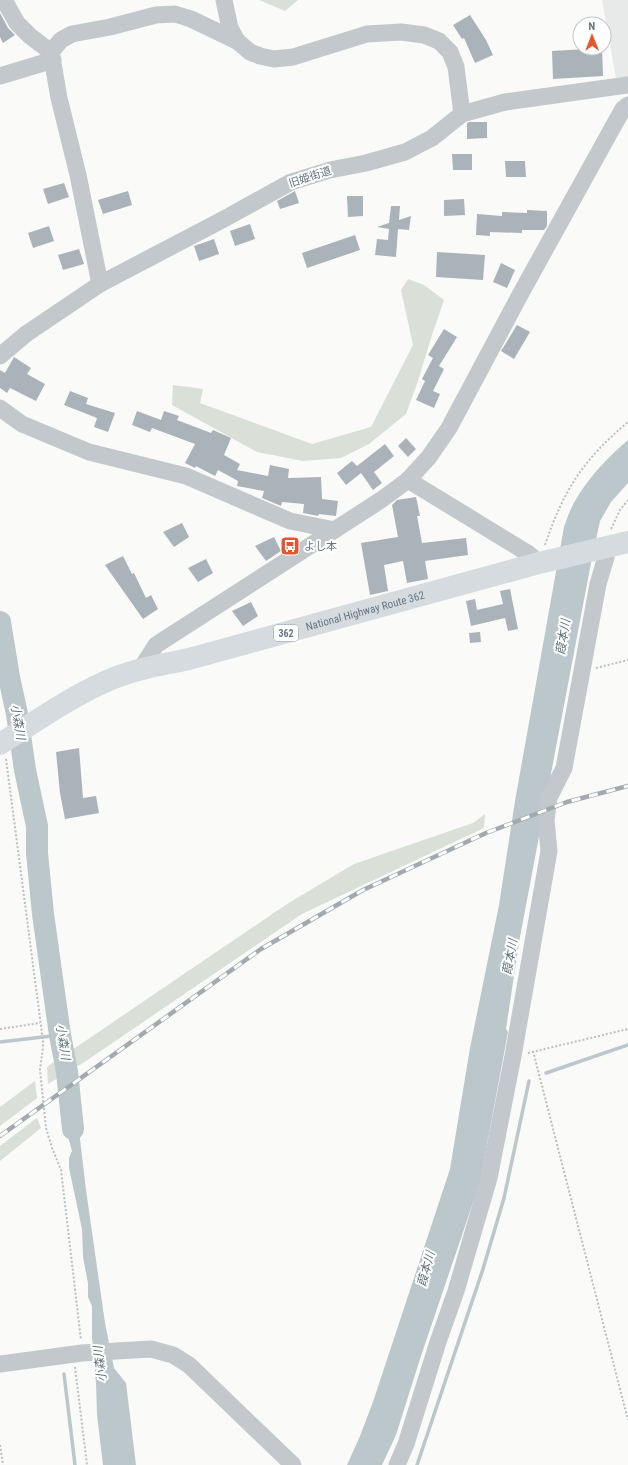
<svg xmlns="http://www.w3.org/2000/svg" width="628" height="1465" viewBox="0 0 628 1465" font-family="'Roboto Condensed','Noto Sans JP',sans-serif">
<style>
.built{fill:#e8e9e9}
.green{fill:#dadfd7}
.water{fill:#bbc7cb}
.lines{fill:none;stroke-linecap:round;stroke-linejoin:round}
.stream{stroke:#bbc7cb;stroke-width:3.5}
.river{stroke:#bbc7cb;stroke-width:22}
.building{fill:#aab3b9}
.path{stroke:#bbbfc2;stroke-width:2;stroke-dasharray:2 2;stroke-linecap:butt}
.minor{stroke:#c3c8cc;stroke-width:17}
.highway{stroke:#d6dbdf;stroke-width:22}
.rail-casing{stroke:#a2aab0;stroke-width:4.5}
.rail{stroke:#fff;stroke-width:3;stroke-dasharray:9;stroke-linecap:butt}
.labels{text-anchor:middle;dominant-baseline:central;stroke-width:4;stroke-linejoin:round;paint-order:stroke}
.shield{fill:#fff;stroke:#939fa8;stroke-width:1}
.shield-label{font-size:10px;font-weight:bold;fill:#657683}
.street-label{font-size:11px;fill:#657683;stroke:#fff}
.poi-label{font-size:11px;fill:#657683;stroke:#fff;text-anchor:start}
.water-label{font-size:12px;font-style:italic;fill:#60757c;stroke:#fff}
</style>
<rect width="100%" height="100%" fill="#fafaf8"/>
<polygon class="built" points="602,0 628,0 628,77 616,78"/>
<g class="green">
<polygon points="259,0 298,0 285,11"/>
<polygon points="408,279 424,285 444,300 432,335 418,381 406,414 369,444 341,458 303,461 257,452 172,405 173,385 203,389 200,403 312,444 371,427 413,345 401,290"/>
<polygon points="485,814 484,828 302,914 86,1061 48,1084 47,1067 287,904 354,864 473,823"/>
<polygon points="35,1081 37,1098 0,1126 0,1107"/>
<polygon points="37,1118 41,1128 0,1161 0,1146"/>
</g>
<g class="water">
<path d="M 628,440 L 628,483 L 611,502 L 600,521 L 591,563 L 519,942 L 506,1029 L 508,1032 L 480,1182 L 420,1359 L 396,1435 L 382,1465 L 347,1465 L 360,1436 L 373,1402 L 450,1169 L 470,1048 L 499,905 L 515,801 L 564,527 C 567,519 570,509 575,501 C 588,478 608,457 628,440 Z"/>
<polygon points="67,1097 76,1105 86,1190 105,1323 114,1368 126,1383 136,1465 103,1465 97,1415 96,1383 92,1337 92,1306 88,1297 88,1283 83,1257 82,1229 69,1168 69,1158 72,1151 64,1122"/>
</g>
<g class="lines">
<g class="stream">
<polyline points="0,1042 60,1035"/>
<polyline points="546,1073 628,1045"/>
<polyline points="64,1374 75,1465"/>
<polyline points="417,1465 483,1269 504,1198 529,1081"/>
</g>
<polyline class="river" points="0,622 9,677 17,714 25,770 37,826 37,853 43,914 60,1035 67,1072 73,1129"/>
</g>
<g class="building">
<polygon points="0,13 8,28 15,35 3,43 0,37"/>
<polygon points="470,15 486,40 493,55 475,63 464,38 462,39 453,25"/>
<polygon points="602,48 603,76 553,79 552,51"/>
<polygon points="469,122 487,122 487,138 467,139 467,123"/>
<polygon points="452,154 472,154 472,170 453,170"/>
<polygon points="505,161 525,161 526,177 506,177"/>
<polygon points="64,183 69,197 48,204 43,189"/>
<polygon points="128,191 132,205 103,214 98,200"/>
<polygon points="295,191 299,203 280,209 277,201"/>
<polygon points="347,196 363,196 363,216 348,217"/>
<polygon points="464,199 465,215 444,216 444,200"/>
<polygon points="391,206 400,206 399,220 411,216 409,230 398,229 396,257 375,255 377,239 388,240 389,229 377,227 389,223"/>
<polygon points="527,210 547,211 547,226 544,230 522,230 522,233 490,232 490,236 476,235 477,214 502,216 502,212 527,213"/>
<polygon points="250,224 255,239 235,246 230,231"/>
<polygon points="49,226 54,241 33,248 28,233"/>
<polygon points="355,235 360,250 307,268 302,253"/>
<polygon points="214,239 219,254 199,261 194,246"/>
<polygon points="79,249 84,264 63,270 58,255"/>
<polygon points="437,252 485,255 483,280 436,277"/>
<polygon points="501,263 515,270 507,288 493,282"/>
<polygon points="517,325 530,332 514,359 501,351"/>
<polygon points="444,329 457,337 439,366 444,369 433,391 440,394 434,408 416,400 425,381 422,379 433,358 428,355"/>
<polygon points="14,357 31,368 27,374 45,384 36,401 10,388 7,393 0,388 0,370 5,373"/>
<polygon points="70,391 88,398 86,404 115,413 108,432 94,427 97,418 64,405"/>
<polygon points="137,411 161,420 164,411 179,416 177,420 211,433 213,430 231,438 224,455 240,464 237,470 268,476 270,465 289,469 288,478 321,477 322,499 338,501 336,516 319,514 318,516 303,513 304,504 282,502 281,506 262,498 264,491 237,486 238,481 218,470 215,476 196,466 195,468 185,463 195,444 152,428 150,432 132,425"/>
<polygon points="406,438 416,449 408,457 398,446"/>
<polygon points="385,444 394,456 374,472 382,483 373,490 361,473 346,485 337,473 352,461 357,466"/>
<polygon points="416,497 420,516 417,516 422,543 466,538 468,555 425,561 428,579 407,583 403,561 384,565 388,591 370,595 361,543 398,537 392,505 397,500"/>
<polygon points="182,523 189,537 174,547 163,532"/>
<polygon points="274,537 281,551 266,561 255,546"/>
<polygon points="123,556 132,574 134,573 146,598 151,595 158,609 143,619 105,565"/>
<polygon points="206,559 213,573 198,582 188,568"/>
<polygon points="510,589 518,629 508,631 505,618 471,626 466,601 475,599 477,610 503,604 500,591"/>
<polygon points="251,602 258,616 243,626 232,611"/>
<polygon points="480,632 481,642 470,643 469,633"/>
<polygon points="79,748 83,798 96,796 99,813 65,819 60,793 56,752"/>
</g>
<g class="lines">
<g class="path">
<polyline points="611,529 620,510 628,500"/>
<path d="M 545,545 C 564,489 583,460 628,422"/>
<polyline points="596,668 628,660"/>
<polyline points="6,759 43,1041 43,1047 40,1070 46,1128 52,1148 61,1170 81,1340"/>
<polyline points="0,1029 40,1023"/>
<polyline points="533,1051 628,1420"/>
<polyline points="528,1053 628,1029"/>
<polyline points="75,1367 87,1465"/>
<polyline points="0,1445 3,1465"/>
</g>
<g class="minor">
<polyline points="4,0 17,23 30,36 51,52 59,98 78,175 100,284"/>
<polyline points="224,0 230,28 237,41"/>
<polyline points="51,52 61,40 72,34 110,27 156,15 175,14 191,19 237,41 250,52 260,56 274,59 293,57 367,34 401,32 424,35 439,41 450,52 456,67 462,114"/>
<polyline points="0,76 53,60"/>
<polyline points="0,356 26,334 100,284 224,219 291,182 330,170 366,163 405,152 432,138 462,114 505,102 628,85"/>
<polyline points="0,408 22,424 89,452 186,476 290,521 335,530"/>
<polyline points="408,480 529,554 539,563"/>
<polyline points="140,670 156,645 381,500 408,480 429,457 449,428 521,293 609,134 623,109 628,105"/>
<polyline points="0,1364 82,1353 151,1349 173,1355 189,1365 293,1465"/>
<polyline points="397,1465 406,1444 438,1342 456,1291 489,1178 513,1056 549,851 546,820 549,798 564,768 598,584 606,557 606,548"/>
</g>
<path class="highway" id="s1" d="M 0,744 C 35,722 70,697 109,680 C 134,669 162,665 189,659 L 539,563 L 628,542"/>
<g class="rail-casing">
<polyline id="rail" points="0,1136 261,949 363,890 486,833 567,802 628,786"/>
</g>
<use href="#rail" class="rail"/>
</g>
<defs>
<g id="bus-square" transform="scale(1)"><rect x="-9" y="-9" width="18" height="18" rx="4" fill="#e4572e" stroke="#fff"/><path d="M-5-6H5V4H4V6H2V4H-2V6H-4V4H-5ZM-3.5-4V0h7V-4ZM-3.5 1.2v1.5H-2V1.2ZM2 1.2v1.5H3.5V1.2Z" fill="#fff"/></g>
</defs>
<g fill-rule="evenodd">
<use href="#bus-square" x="290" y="546"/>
</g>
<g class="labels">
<rect class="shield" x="274" y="625" width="24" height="16" rx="3"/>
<g class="shield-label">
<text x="286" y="633">362</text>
</g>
<g class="street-label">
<text transform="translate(310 177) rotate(-18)">旧姫街道</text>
<text stroke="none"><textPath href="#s1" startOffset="392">National Highway Route 362</textPath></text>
</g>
<g class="poi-label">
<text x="304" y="546">よし本</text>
</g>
<g class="water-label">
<text transform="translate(563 637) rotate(-81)">葭本川</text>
<text transform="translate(18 722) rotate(80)">小森川</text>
<text transform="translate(510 957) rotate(-80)">葭本川</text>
<text transform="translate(63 1042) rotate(81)">小森川</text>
<text transform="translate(426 1269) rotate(-75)">葭本川</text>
<text transform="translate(100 1364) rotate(-97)">小森川</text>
</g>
</g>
<g transform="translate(592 36) rotate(359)"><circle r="19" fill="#ffffff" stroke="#c1c8cd"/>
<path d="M0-3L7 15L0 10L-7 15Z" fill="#e4572e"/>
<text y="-6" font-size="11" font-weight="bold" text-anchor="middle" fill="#657683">N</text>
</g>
</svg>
